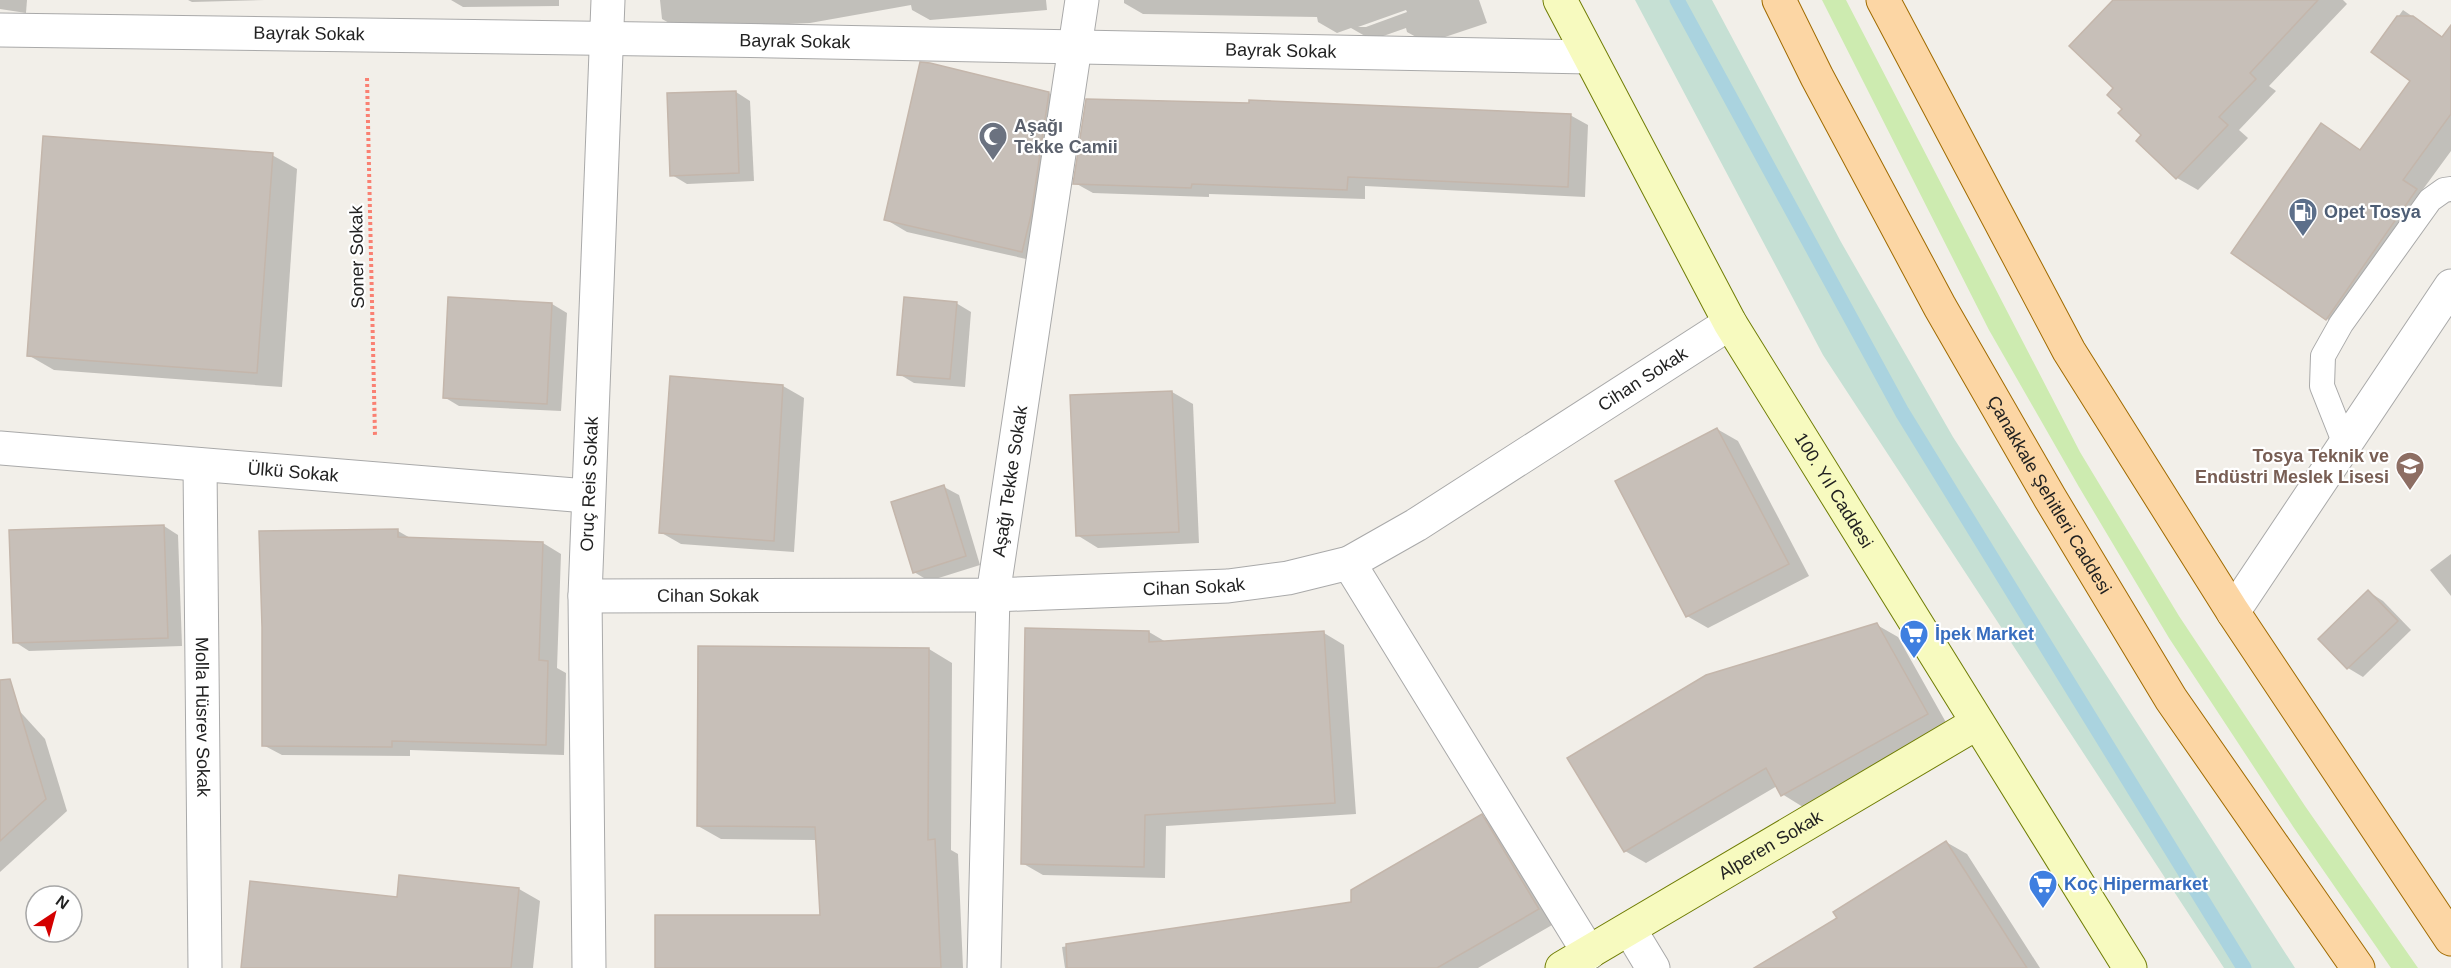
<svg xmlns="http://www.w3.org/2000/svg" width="2451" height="968" viewBox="0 0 2451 968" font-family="Arial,sans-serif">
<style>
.grass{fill:#cdebb0}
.wetland{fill:#c6e0d4}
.shadow{fill:#0003;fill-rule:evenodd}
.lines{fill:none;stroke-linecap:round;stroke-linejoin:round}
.stream{stroke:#aad3df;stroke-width:15}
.building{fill:#c7bfb8;stroke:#c4b6ab;stroke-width:1.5}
.lane-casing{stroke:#a9a9a9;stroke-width:26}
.street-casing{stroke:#a9a9a9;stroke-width:35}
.secondary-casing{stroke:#707d05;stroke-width:35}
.primary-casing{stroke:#a06b00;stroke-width:35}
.path{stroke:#fa8072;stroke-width:4;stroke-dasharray:3 3;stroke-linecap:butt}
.lane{stroke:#fff;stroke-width:24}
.street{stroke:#fff;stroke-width:33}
.secondary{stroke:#f7fabf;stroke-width:33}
.primary{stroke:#fcd6a4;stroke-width:33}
.labels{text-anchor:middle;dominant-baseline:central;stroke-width:4.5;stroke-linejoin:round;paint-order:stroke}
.street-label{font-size:18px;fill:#222;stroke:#fff}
.worship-label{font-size:18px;font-weight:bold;fill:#5b616d;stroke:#fff;text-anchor:start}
.service-label{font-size:18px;font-weight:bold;fill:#4e5e75;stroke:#fff;text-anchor:start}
.education-label{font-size:18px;font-weight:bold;fill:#785e54;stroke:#fff;text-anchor:end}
.shop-label{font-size:18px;font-weight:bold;fill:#366cbe;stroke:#fff;text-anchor:start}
</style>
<rect width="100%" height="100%" fill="#f2efe9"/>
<polygon class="grass" points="1822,0 1846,0 2080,452 2179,616 2305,806 2418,968 2391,968 2294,828 2169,638 2079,487 1989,330"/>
<polygon class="wetland" points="1635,0 1712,0 1841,242 1953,437 2295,968 2224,968 1823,355"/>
<g class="shadow">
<polygon points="0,0 27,0 26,13 0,9"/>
<polygon points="188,0 265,0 192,2"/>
<polygon points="451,0 559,0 559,6 463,7"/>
<polygon points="660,0 1046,0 1047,10 930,20 912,10 911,5 810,23 680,29 662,19"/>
<path d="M 1124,0 L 1479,0 L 1487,23 L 1427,43 L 1407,32 L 1406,28 L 1372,40 L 1351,28 L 1337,33 L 1318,22 L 1317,17 L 1143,14 L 1124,3 ZM 1406,10 L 1407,12 L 1366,27 L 1358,27 Z"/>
<polygon points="2115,0 2343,0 2347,4 2269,86 2276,91 2239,130 2248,138 2198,190 2177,178 2138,141 2143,135 2124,109 2115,88"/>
<polygon points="2403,10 2451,43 2451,151 2421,192 2435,201 2345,329 2327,319 2322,125 2362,151 2413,81 2373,52"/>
<polygon points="736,92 750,101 754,181 687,184 672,175"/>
<polygon points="1049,93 1071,106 1044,263 907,232 885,219"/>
<polygon points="1570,115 1588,125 1585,197 1365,186 1365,199 1209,194 1209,197 1093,193 1075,183"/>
<polygon points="272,155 297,169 282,387 54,370 28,355"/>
<polygon points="956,303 971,312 965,387 914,383 899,374"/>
<polygon points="552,304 567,313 561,411 459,406 444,397"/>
<polygon points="671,378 783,386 804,398 794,552 681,544 660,532"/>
<polygon points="1172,392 1193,404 1199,543 1098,548 1077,535"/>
<polygon points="1717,429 1738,441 1809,576 1708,628 1687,616"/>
<polygon points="944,487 959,495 980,565 929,581 914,572"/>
<polygon points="164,526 178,535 182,646 29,651 15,642"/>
<polygon points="398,531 412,539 543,543 561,554 557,668 566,673 564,755 410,750 410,756 282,755 263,745"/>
<polygon points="2451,554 2451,596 2430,570"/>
<polygon points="2369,592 2383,601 2411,630 2363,677 2348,668"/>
<polygon points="1877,625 1898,637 1948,726 1803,807 1782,794 1777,786 1646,863 1625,851 1569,758"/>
<polygon points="1149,632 1166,642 1324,633 1344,645 1356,814 1166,826 1165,878 1043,875 1022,863"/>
<polygon points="929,649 952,663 951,850 958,854 963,968 657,968 821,916 817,840 721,839 698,826"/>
<polygon points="0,697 15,706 45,739 67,811 0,872"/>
<polygon points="1482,816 1502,828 1559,921 1478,968 1065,968 1062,947 1353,903"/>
<polygon points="1946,842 1967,854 2040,968 1758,968 1839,919"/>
<polygon points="519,889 540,901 533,968 243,968 398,899"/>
</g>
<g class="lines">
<polyline class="stream" points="1677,0 1902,412 2244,968"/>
</g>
<g class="building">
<polygon points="2113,0 2318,0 2250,73 2256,79 2219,117 2228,125 2176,179 2136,141 2141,135 2118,113 2122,109 2107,95 2113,88 2069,46"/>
<polygon points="2397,16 2413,16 2442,37 2451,25 2451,114 2403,180 2417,189 2326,320 2231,253 2321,123 2360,150 2410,81 2371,52"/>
<polygon points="920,62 930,63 1049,92 1031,215 1022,252 884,220"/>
<polygon points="736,91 739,173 670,176 667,93"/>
<polygon points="1086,99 1249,103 1249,100 1571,114 1568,187 1348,177 1347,190 1192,184 1191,188 1073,184"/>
<polygon points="43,136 273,153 257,373 27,356"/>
<polygon points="448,297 552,303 547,404 443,398"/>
<polygon points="904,297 957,302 950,379 897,375"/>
<polygon points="670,376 783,385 774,541 659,533"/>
<polygon points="1172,391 1179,532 1076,536 1070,395"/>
<polygon points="1717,428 1789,564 1686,617 1615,481"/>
<polygon points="944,485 966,556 913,573 891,502"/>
<polygon points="164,525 168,638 13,643 9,530"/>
<polygon points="398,529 398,537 543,542 539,660 548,661 546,745 392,741 392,747 262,746 262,627 259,531"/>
<polygon points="2368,590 2398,621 2347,669 2318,639"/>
<polygon points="1877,623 1928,714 1781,796 1766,768 1624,852 1567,758 1706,675"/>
<polygon points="1025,628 1149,631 1149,642 1324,631 1335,803 1145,815 1144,867 1021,864"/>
<polygon points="698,646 929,648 928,840 935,839 941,968 655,968 655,915 820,915 815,827 697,826"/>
<polygon points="10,679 46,799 0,841 0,680"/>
<polygon points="1482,814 1539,909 1437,968 1067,968 1066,944 1351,902 1351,890"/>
<polygon points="1946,841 2027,968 1754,968 1837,918 1833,912"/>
<polygon points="399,875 519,888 511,968 241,968 250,881 397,897"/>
</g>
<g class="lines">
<g class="lane-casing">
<polyline id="lane" points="2345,444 2322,386 2323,356 2341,324 2430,200 2444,190 2451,189"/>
</g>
<g class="street-casing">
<g id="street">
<path id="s1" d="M 0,30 C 530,35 1059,46 1589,57"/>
<path id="s2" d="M 0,448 L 587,496"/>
<path id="s3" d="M 200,465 L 205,968"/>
<polyline points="1349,563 1589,953"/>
<path id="s4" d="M 585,596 L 993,595 L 1228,586 L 1288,578 L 1349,563 L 1416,525 L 1730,323"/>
<polyline points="2233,612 2451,286"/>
<polyline points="1630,930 1653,968"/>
<path id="s5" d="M 589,968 L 585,596 L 608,0"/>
<path id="s6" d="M 984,968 L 993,595 L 1082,0"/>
</g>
</g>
<g class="secondary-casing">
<g id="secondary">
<path id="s7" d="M 1560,0 L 1730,323 L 2130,968"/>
<path id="s8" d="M 1562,968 L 1977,723"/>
</g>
</g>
<g class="primary-casing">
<g id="primary">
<path id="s9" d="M 1779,0 L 1817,77 L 1940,307 L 2050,498 L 2171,699 L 2358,968"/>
<polyline points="1883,0 2069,351 2233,612 2451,939"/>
</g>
</g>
<polyline class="path" points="367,78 375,436"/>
<use href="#lane" class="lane"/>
<use href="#street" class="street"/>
<use href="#secondary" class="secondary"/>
<use href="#primary" class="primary"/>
</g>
<defs>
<g id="mosque-pin" transform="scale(1.5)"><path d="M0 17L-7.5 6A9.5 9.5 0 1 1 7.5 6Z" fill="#6b7280" stroke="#fff"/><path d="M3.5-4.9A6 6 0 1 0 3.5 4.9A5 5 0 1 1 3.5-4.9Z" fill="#fff"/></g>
<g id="fuel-pin" transform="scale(1.5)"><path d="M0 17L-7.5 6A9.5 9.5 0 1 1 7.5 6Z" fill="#5c6f8a" stroke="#fff"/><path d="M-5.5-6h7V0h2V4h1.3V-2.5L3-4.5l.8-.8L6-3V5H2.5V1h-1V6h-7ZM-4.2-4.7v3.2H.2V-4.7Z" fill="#fff"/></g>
<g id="school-pin" transform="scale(1.5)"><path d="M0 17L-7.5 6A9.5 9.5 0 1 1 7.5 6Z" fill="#8d6e63" stroke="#fff"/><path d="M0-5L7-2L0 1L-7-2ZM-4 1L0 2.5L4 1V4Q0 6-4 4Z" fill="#fff"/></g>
<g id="supermarket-pin" transform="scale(1.5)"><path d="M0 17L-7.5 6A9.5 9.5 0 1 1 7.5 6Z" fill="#3f7fe0" stroke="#fff"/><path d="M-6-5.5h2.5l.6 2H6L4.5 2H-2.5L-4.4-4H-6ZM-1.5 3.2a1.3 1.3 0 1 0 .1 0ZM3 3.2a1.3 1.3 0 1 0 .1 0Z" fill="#fff"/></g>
</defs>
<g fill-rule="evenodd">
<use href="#mosque-pin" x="993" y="136"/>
<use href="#fuel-pin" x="2303" y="212"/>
<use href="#school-pin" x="2410" y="466"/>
<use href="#supermarket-pin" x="1914" y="634"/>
<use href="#supermarket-pin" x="2043" y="884"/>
</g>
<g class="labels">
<g class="street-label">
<text stroke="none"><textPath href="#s1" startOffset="309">Bayrak Sokak</textPath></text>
<text stroke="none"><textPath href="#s1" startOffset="795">Bayrak Sokak</textPath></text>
<text stroke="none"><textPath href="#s1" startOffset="1281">Bayrak Sokak</textPath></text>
<text transform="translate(357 257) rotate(-91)">Soner Sokak</text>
<text stroke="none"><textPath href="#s4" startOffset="1113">Cihan Sokak</textPath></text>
<text stroke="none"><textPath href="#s2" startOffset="294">Ülkü Sokak</textPath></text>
<text stroke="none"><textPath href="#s6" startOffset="488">Aşağı Tekke Sokak</textPath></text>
<text stroke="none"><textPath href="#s5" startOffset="484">Oruç Reis Sokak</textPath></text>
<text stroke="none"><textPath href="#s7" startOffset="562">100. Yıl Caddesi</textPath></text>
<text stroke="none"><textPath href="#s9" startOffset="564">Çanakkale Şehitleri Caddesi</textPath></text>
<text stroke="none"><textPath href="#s4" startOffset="609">Cihan Sokak</textPath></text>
<text stroke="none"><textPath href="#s4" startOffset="123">Cihan Sokak</textPath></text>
<text stroke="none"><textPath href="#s3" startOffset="252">Molla Hüsrev Sokak</textPath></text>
<text stroke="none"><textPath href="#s8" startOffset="242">Alperen Sokak</textPath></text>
</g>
<g class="worship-label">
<text x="1014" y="126">Aşağı<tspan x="1014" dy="21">Tekke Camii</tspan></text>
</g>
<g class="service-label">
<text x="2324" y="212">Opet Tosya</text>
</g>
<g class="education-label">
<text x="2389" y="456">Tosya Teknik ve<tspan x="2389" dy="21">Endüstri Meslek Lisesi</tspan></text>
</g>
<g class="shop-label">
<text x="1935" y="634">İpek Market</text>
<text x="2064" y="884">Koç Hipermarket</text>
</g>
</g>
<g transform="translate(54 914) rotate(36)"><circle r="28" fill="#ffffff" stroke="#a7a7a7" stroke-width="1.5"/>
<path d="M0-4.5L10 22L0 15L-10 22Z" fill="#d40000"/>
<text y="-9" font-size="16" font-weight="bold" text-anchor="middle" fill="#222222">N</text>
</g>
</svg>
